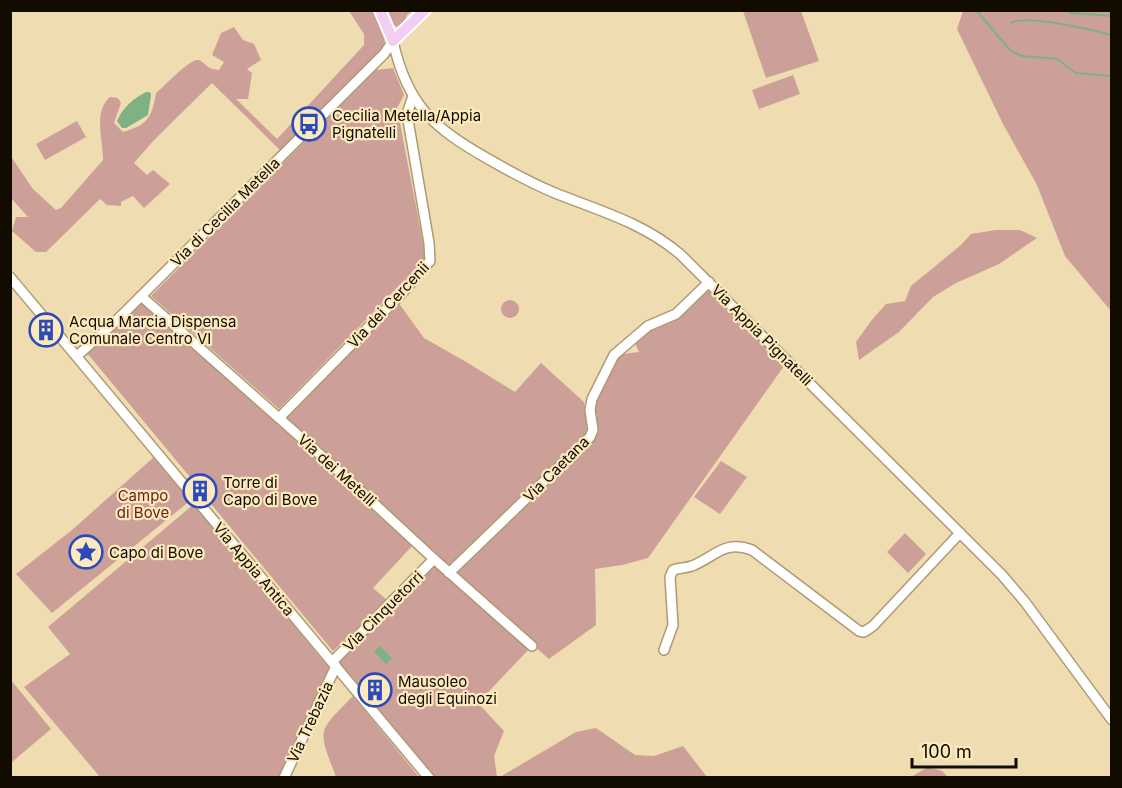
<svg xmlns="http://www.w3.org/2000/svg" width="1122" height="788" viewBox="0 0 1122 788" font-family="Inter,sans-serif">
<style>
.green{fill:#cc9f99}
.water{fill:#7eb183}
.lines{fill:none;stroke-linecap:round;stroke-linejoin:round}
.stream{stroke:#7eb183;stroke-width:2}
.minor-casing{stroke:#ad9b72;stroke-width:12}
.major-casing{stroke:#fff;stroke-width:14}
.minor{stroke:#fff;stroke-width:9}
.major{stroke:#f2cef2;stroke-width:10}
.labels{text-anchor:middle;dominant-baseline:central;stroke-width:4.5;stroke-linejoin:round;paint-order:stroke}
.poi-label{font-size:15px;fill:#120b00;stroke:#fce9bd;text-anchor:start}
.street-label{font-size:15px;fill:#120b00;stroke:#fce9bd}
.park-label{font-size:15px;fill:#6e1b18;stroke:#fce9bd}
</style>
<rect width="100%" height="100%" fill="#efdcb0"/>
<g class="green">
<path d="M 349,11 L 377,11 L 386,30 L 384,48 L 282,152 L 212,83 L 154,140 L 134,163 L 147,175 L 153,170 L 170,184 L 144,208 L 133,196 L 121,202 L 121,206 L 107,205 L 100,199 L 46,252 L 36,252 L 12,231 L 16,217 L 28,217 L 11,198 L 10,155 L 33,189 L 56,210 L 61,208 L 103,160 C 103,140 93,111 110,97 L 118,98 L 121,103 L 114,123 L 123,132 C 147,125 152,118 156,93 C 165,86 189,59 198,60 C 204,61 205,66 210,68 C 213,70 216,69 219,70 L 224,62 L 212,55 L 221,33 L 234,27 L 243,40 L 254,44 L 261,60 L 247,69 L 252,73 L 248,99 L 236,99 L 277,139 L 364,45 L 364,34 Z"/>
<polygon points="385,11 412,11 407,15 405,23 397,27 390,23"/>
<polygon points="743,11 801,11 819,61 766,78"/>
<polygon points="963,11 1111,11 1111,311 1065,256 1037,185 1003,124 957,29"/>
<polygon points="393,68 404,95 397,108 426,258 279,409 151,296 376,70"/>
<polygon points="793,75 800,94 759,109 752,90"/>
<polygon points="77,121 86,137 45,160 36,144"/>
<polygon points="996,230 1020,230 1037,238 999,264 956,283 933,297 899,332 859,360 856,342 871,321 886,304 905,301 911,286 961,245 971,234"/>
<polygon points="707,286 784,366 648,558 622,565 595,569 596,625 549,659 449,573 285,417 398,302 424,338 468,363 515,392 541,363 584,402 590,434 591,413 614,355 639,352 634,341 654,324 672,319"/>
<polygon points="141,299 413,545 373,588 387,600 333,651 202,493 204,491 199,488 87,353"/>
<circle cx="510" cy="309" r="9"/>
<polygon points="154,457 191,500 52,613 16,574 72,530"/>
<polygon points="721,461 747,477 720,514 694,497"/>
<polygon points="194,504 330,669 281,777 100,777 24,687 70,654 48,627"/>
<polygon points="905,533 926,554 908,573 887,552"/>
<polygon points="434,564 529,649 478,703 504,731 494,756 497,777 433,777 336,662"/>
<polygon points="11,680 51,729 12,762 10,761"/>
<path d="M 353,696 L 419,777 L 336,777 C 318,728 316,734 353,696 Z"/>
<polygon points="596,728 635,755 654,756 683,746 707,777 500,777 576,732"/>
<polygon points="928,767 942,771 948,777 911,777"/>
</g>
<g class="water">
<path d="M 146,92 L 150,92 L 151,95 L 148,115 L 126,128 L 122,128 L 117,121 C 123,107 133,99 146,92 Z"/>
<polygon points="380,646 392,658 386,664 374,652"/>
</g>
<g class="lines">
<g class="stream">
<polyline points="976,10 1011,51 1022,56 1057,59 1076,73 1112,76"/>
<polyline points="1070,13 1112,16"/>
<path d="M 1011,23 C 1027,14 1092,30 1112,35"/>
</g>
<g class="minor-casing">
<g id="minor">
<path d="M 393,41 C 407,106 435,129 490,160 C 511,172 533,184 555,193 C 600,211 644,223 681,255 L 1002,575 L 1025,602 L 1112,720"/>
<polyline points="10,277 429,778"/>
<polyline points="141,296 341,473 434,559 532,646"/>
<polyline points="77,356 116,321 384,54 393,41"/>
<polyline points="279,418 402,293 430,261 429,243 407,114 413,96"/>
<polyline points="449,573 590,437 593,430 590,410 592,399 614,355 648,326 676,314 709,282"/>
<path d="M 664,650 L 673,625 L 670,577 L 673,570 C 679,568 686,568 692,566 C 716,556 724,540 752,550 L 859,631 L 864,632 L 873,626 L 960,533"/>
<polyline points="332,662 434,559"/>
<polyline points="284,778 336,666"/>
</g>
</g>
<g class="major-casing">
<polyline id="major" points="380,10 393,41 425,10"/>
</g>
<use href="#minor" class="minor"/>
<use href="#major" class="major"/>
</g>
<defs>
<g id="bus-ring" transform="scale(1.725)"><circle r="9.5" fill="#fce9bd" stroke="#2c4bbb" stroke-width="1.5"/><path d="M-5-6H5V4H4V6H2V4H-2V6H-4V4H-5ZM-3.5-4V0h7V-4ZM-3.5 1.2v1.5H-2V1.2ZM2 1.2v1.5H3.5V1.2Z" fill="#2c4bbb"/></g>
<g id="building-ring" transform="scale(1.725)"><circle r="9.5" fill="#fce9bd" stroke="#2c4bbb" stroke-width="1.5"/><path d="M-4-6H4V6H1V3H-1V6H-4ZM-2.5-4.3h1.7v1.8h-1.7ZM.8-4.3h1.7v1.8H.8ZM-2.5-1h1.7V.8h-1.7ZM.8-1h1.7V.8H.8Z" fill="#2c4bbb"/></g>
<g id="sight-ring" transform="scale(1.725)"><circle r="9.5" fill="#fce9bd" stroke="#2c4bbb" stroke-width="1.5"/><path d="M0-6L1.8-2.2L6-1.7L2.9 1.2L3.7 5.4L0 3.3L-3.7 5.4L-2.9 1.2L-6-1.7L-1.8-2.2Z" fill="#2c4bbb"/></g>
</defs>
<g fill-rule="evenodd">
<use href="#bus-ring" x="309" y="124"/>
<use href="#building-ring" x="46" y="330"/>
<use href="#building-ring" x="200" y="491"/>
<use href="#sight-ring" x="86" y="552"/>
<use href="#building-ring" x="375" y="690"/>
</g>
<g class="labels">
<g class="poi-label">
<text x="332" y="115">Cecilia Metella/Appia<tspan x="332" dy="17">Pignatelli</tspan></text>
<text x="69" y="321">Acqua Marcia Dispensa<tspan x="69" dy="17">Comunale Centro VI</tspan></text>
<text x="223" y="482">Torre di<tspan x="223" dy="17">Capo di Bove</tspan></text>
<text x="109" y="552">Capo di Bove</text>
<text x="398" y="681">Mausoleo<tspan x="398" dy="17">degli Equinozi</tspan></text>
</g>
<g class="street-label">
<text transform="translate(225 212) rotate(-45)">Via di Cecilia Metella</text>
<text transform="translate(388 305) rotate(-47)">Via dei Cercenii</text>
<text transform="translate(762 335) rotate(45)">Via Appia Pignatelli</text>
<text transform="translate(556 469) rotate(-45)">Via Caetana</text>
<text transform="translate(337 470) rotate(42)">Via dei Metelli</text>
<text transform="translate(254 569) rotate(50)">Via Appia Antica</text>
<text transform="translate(383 611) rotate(-45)">Via Cinquetorri</text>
<text transform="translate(310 722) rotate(-65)">Via Trebazia</text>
</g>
<g class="park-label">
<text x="143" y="495">Campo<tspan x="143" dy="17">di Bove</tspan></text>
</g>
</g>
<rect width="1122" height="788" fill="none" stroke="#120b00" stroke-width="24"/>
<path d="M912 758v9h104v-9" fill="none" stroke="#120b00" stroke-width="3"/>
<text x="921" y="758" font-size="18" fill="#120b00" stroke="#fce9bd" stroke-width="4.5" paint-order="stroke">100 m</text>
</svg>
